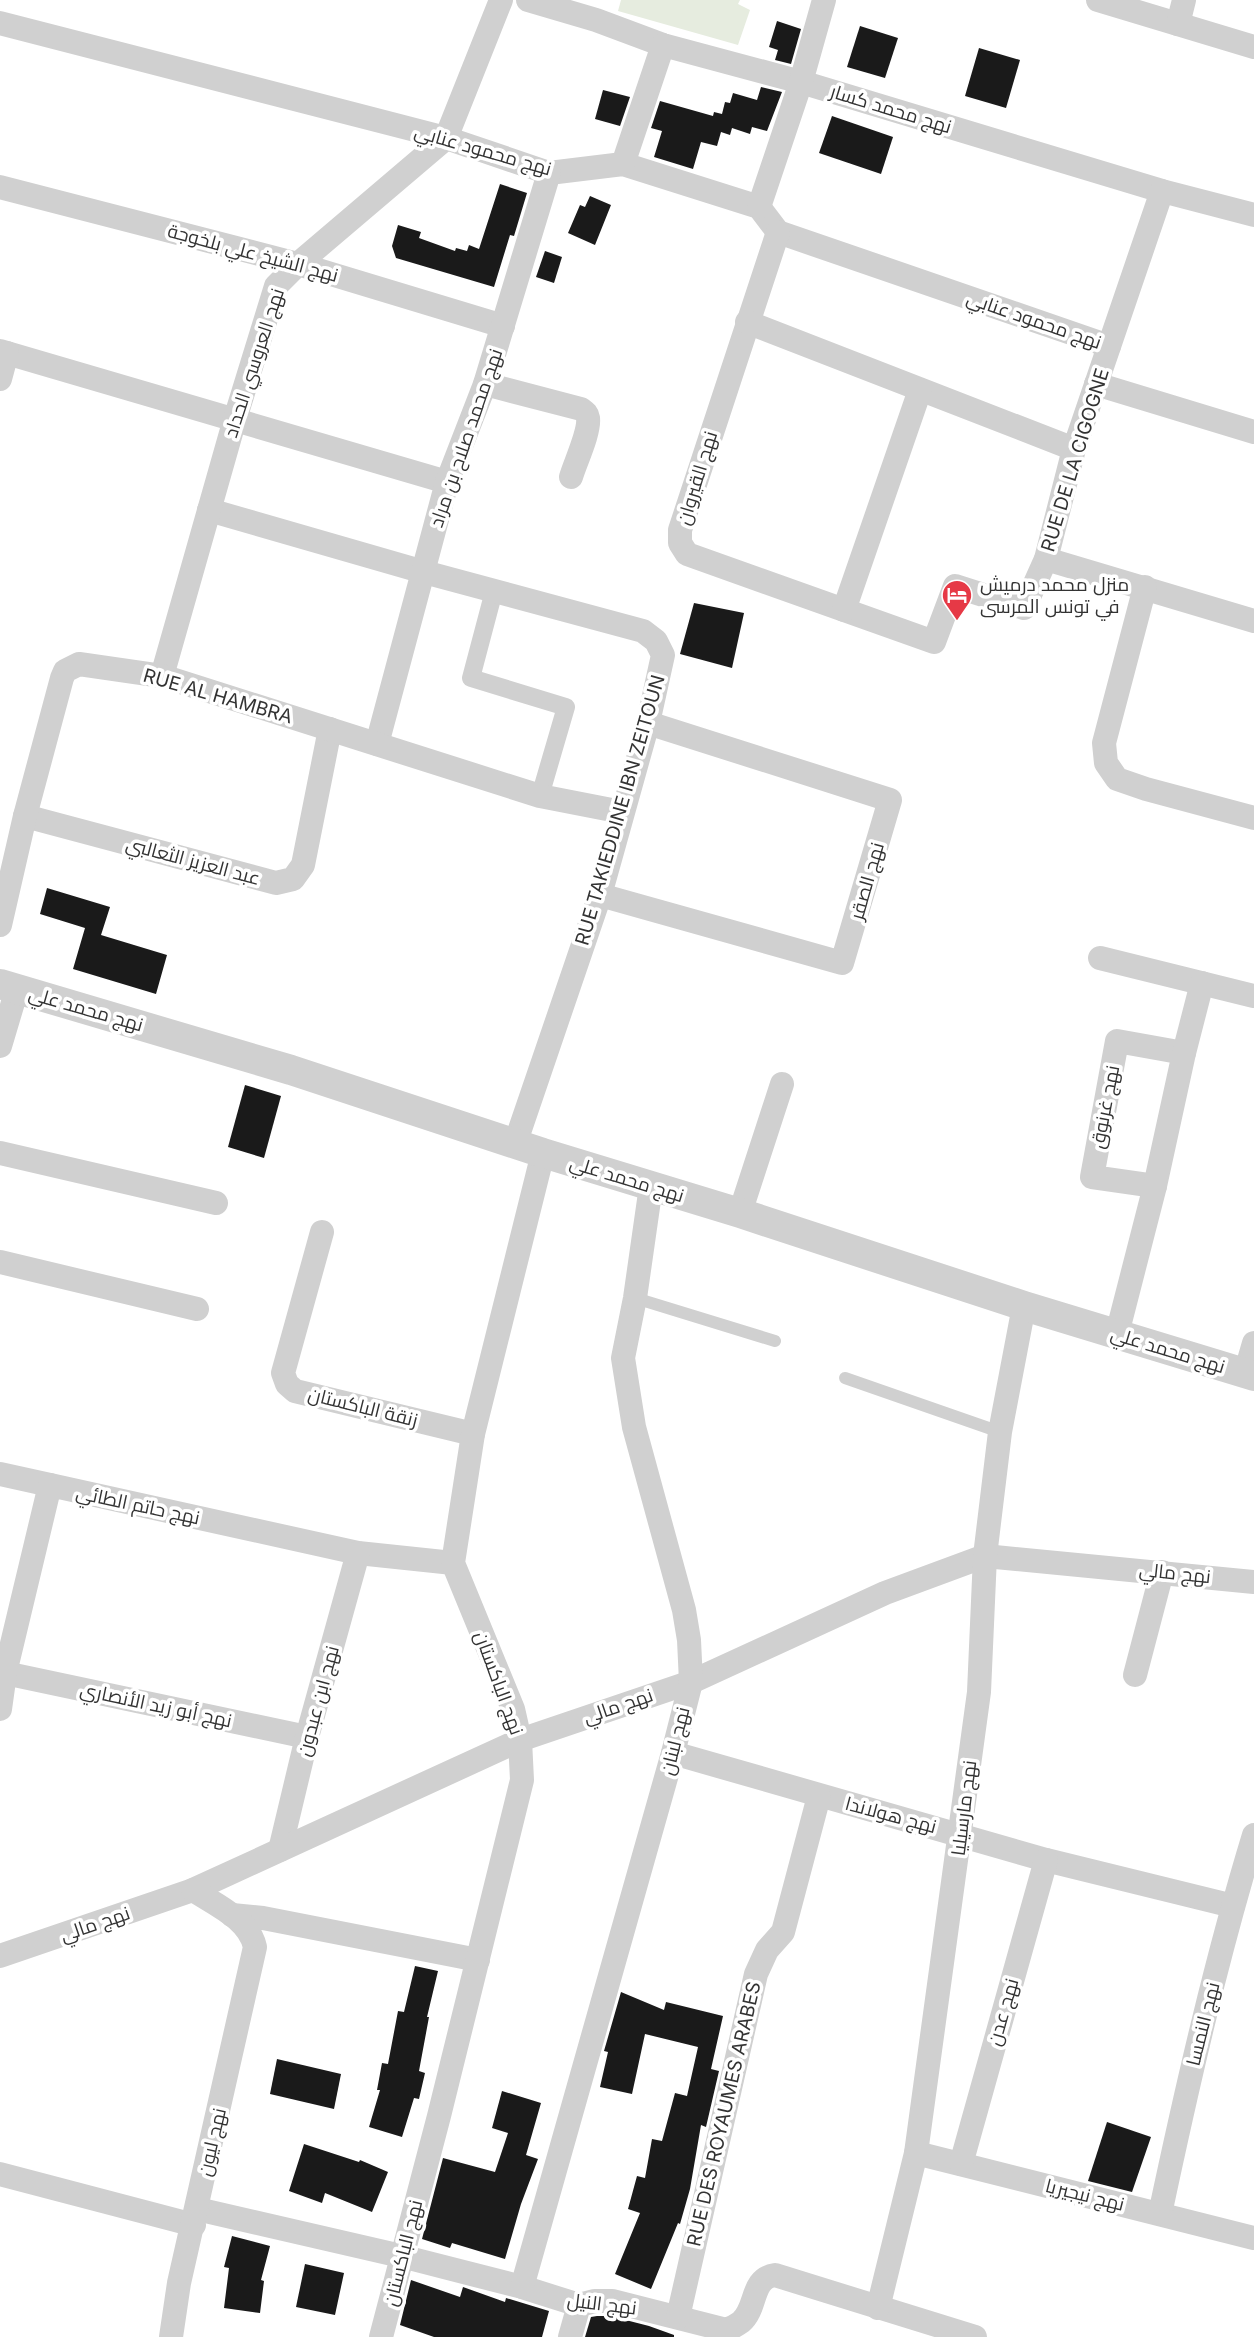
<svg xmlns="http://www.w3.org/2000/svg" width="1254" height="2337" viewBox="0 0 1254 2337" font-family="Inter,Cairo,sans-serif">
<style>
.green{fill:#e6ecdf}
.building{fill:#1a1a1a}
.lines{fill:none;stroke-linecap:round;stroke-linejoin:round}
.service{stroke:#d0d0d0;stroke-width:12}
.pedestrian{stroke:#d0d0d0;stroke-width:18}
.minor{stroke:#d0d0d0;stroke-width:24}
.tertiary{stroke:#d0d0d0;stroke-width:30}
.labels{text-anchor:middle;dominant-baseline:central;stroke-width:7;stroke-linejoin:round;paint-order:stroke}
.street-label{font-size:19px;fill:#333;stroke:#fff}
.poi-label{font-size:19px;fill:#333;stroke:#fff;text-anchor:start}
</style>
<rect width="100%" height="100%" fill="#fff"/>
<polygon class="green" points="621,0 740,0 738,4 750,10 738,45 618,11"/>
<g class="building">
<polygon points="777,21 801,29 791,64 775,60 778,50 769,47"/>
<polygon points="860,26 898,38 885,78 847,67"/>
<polygon points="979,48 1020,60 1006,108 965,96"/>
<polygon points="761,87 782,92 767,131 752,127 750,134 732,128 730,135 721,132 717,146 701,142 693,169 654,157 662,131 651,128 660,101 713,116 714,112 722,114 725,102 730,103 733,93 757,100"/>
<polygon points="603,90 630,97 620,126 595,119"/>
<polygon points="832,116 893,137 881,174 819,153"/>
<polygon points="500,184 527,193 514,236 510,235 494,287 396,258 392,246 398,225 421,232 419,238 455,251 456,248 467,251 469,245 479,249"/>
<polygon points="590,196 611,205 595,245 568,233 580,205 585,207"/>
<polygon points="545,251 562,257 554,283 536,277"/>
<polygon points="694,603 744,613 732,668 680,654"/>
<polygon points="47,888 110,907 101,935 167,955 156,994 73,969 85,928 40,914"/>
<polygon points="245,1085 281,1096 264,1158 228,1147"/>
<polygon points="415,1966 438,1971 427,2017 429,2017 419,2071 425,2073 419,2099 414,2098 402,2137 369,2127 380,2090 377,2090 382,2063 388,2064 398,2011 404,2012"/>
<polygon points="621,1992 664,2010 666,2002 723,2016 711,2069 719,2071 706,2127 701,2125 690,2189 680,2224 678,2223 651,2289 615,2274 640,2213 628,2209 637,2176 645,2178 652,2139 662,2141 675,2093 687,2096 698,2047 645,2034 632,2094 600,2087 608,2052 604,2051"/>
<polygon points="277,2059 341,2074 334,2109 270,2094"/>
<polygon points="502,2091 541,2103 526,2155 538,2159 521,2204 505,2259 452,2243 450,2248 422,2239 443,2158 495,2172 508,2133 492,2128"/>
<polygon points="1107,2122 1151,2137 1132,2192 1088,2181"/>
<polygon points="304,2144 359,2162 360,2160 388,2172 372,2212 325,2193 322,2203 289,2191"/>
<polygon points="232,2236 270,2246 261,2280 264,2281 260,2313 224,2308 229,2268 224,2267"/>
<polygon points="305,2264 344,2273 335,2315 296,2307"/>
<polygon points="411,2280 460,2297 463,2287 505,2302 506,2298 549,2311 542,2337 434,2337 400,2325"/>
<polygon points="597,2316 610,2316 649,2326 674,2335 674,2337 585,2337 591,2317"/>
</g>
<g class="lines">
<g class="service">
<polyline points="635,1298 775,1341"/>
<polyline points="845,1378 1000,1432"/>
</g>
<polyline class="pedestrian" points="494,591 471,678 566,707 540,796"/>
<g class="minor">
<polyline points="528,0 596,20 663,45 801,82 1162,191 1254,215"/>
<polyline points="1098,0 1254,47"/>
<polyline points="0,23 446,138 549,173 623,164 759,207 778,232 1109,346"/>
<polyline points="1178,24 1184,0"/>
<polyline points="623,164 663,45"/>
<polyline points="0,187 298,264 503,326"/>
<polyline points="759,207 801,82 824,0"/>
<polyline points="778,232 680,530 680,543 687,554 934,642 955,586 1024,608 1046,559 1074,449 1162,191"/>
<polyline points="747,322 1074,449"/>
<polyline points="0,351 447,482"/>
<polyline points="0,379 7,353"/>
<path d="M 485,384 L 581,409 C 585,412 587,413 588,418 C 590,432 575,463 571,477"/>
<polyline points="1096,384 1254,432"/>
<polyline points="209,510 424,572 643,631 656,641 663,655 648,723 600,895 515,1144"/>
<polyline points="1046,559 1254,621"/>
<polyline points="1145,587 1104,743 1106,763 1117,779 1146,789 1254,818"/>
<polyline points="844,610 920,390"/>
<polyline points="162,676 235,419 276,286 298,264 446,138 501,0"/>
<polyline points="377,744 447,482 485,384 549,173"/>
<polyline points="25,816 276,883 293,879 303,865 330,729"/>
<polyline points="600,895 842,963 890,800 648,723"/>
<polyline points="0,925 25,816 62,678 65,671 79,664 162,676 540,796 622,812"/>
<polyline points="1100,958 1254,996"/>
<polyline points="0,1046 17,989"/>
<polyline points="0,1153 216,1203"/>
<polyline points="1155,1186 1092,1177 1117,1041 1184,1053"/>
<polyline points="740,1213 782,1084"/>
<polyline points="322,1232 283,1373 287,1384 295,1391 473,1434"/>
<polyline points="0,1262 197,1309"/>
<polyline points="1117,1334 1155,1186 1184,1053 1202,983"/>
<polyline points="1245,1374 1254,1343"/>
<polyline points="0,1474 50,1485"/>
<polyline points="0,1672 307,1737"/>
<polyline points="1135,1675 1162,1572"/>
<polyline points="0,1709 5,1673 50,1485 358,1553 453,1563"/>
<polyline points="673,1753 1046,1860 1233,1906"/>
<polyline points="280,1850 307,1737 358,1553"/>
<polyline points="232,1915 263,1918 478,1960"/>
<polyline points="0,1956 193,1890 520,1740 691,1682 885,1593 985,1556 1254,1582"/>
<polyline points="916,2153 1254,2238"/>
<polyline points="961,2164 1046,1860"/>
<polyline points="0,2174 194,2225"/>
<path d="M 197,2209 L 401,2256 L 522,2287 L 579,2305 L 595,2301 L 612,2301 L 726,2330 C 731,2328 737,2325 741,2322 C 758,2307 750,2279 775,2275 L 975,2337"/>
<path d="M 1160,2214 C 1187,2087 1216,1960 1254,1835"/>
<polyline points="522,2287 673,1753 691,1682 689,1640 684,1610 634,1427 623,1358 635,1298 651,1186"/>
<polyline points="878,2308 916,2153 979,1692 985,1556 1000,1432 1024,1306"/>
<polyline points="678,2317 756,1974 767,1950 783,1932 819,1796"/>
<path d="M 171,2337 L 179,2283 L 255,1947 C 249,1919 216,1905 193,1890"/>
<polyline points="381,2337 439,2116 522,1780 520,1740 513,1709 453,1563 473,1434 543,1153"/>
<polyline points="570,2337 579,2305"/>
</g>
<polyline class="tertiary" points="0,984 291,1070 543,1153 740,1213 1024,1306 1254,1376"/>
</g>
<defs>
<g id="hotel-pin" transform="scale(1.575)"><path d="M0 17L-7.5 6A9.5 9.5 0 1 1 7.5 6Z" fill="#e63946" stroke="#fff"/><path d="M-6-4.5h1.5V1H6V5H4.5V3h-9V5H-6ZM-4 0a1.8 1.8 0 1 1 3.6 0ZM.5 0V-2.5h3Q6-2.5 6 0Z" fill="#fff"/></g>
</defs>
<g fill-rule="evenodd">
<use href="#hotel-pin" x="957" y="595"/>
</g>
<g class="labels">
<g class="street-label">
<text transform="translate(891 109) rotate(17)">نهج محمد كسار</text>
<text transform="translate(483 150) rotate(16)">نهج محمود عنابي</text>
<text transform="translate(253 253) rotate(15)">نهج الشيخ علي بلخوجة</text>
<text transform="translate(1034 320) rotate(19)">نهج محمود عنابي</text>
<text transform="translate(254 363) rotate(-72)">نهج العروسي الحداد</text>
<text transform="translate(466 438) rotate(-71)">نهج محمد صلاح بن مراد</text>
<text transform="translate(1075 460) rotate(-73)">RUE DE LA CIGOGNE</text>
<text transform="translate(697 478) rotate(-73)">نهج القيروان</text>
<text transform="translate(218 696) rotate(16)">RUE AL HAMBRA</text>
<text transform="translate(620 810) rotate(-74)">RUE TAKIEDDINE IBN ZEITOUN</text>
<text transform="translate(193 861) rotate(15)">عبد العزيز الثعالبي</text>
<text transform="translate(867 881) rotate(-74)">نهج الصقر</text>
<text transform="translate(86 1009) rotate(16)">نهج محمد علي</text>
<text transform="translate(1105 1107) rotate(-79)">نهج غرنوق</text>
<text transform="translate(627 1179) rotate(17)">نهج محمد علي</text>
<text transform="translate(1168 1350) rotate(17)">نهج محمد علي</text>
<text transform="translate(363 1407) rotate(14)">زنقة الباكستان</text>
<text transform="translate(138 1505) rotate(12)">نهج حاتم الطائي</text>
<text transform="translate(1175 1573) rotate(6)">نهج مالي</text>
<text transform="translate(499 1683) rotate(70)">نهج الباكستان</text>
<text transform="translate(318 1701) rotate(-75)">نهج ابن عبدون</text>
<text transform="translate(156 1705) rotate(12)">نهج أبو زيد الأنصاري</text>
<text transform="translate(618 1706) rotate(-19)">نهج مالي</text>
<text transform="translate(675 1741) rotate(-76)">نهج لبنان</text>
<text transform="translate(964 1808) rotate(-83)">نهج مارسيليا</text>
<text transform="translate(891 1815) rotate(15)">نهج هولاندا</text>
<text transform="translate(95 1924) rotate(-19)">نهج مالي</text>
<text transform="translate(1003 2012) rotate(-74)">نهج عدن</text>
<text transform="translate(1203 2024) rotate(-76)">نهج النمسا</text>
<text transform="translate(724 2114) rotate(-77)">RUE DES ROYAUMES ARABES</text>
<text transform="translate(212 2142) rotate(-77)">نهج ليون</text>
<text transform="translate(1085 2195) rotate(14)">نهج نيجيريا</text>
<text transform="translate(403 2253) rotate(-76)">نهج الباكستان</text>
<text transform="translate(602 2304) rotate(7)">نهج النيل</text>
</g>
<g class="poi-label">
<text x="980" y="584">منزل محمد درميش<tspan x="980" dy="22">في تونس المرسى</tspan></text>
</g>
</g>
</svg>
